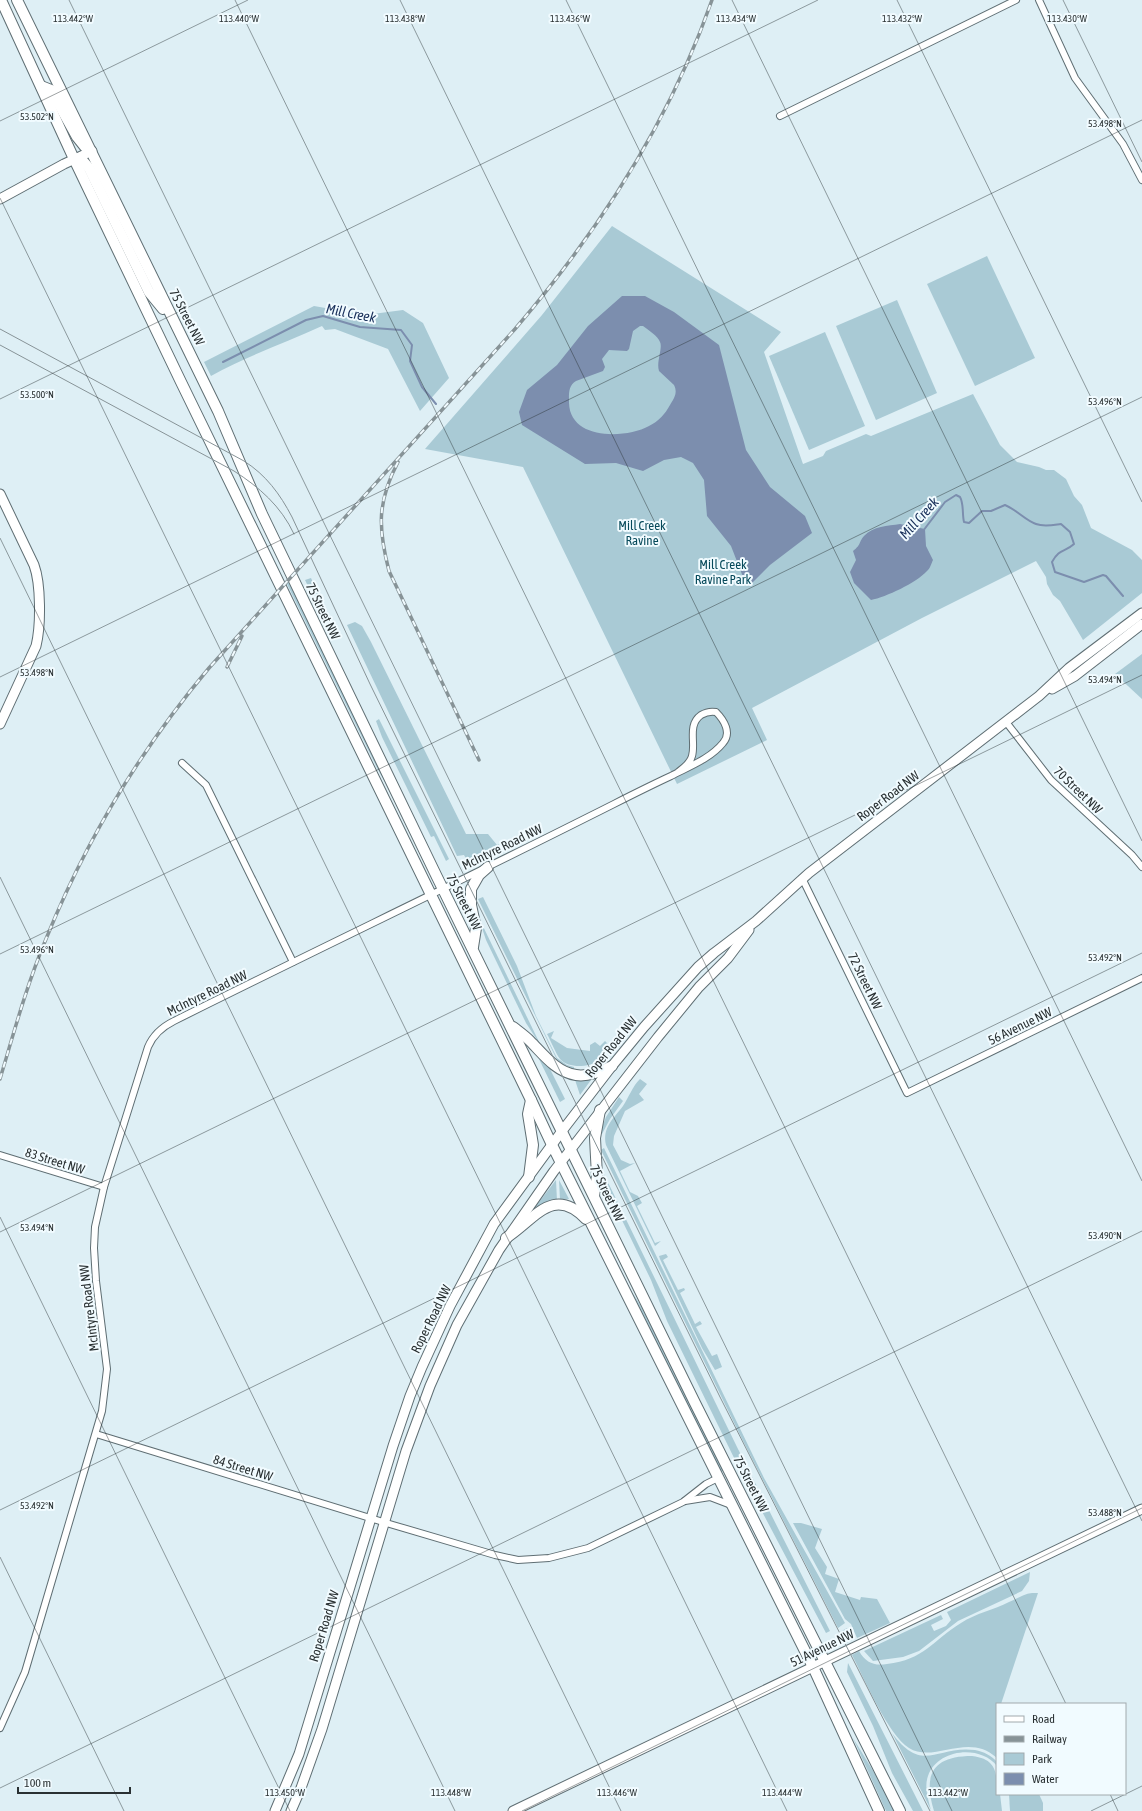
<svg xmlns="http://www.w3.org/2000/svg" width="1142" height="1811" viewBox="0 0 1142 1811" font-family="'Asap Condensed',sans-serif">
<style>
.green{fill:#a9cad5}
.water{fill:#7c8eae;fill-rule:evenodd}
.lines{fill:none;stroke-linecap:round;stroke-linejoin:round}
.stream{stroke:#7c8eae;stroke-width:2}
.street-casing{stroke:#5f6e73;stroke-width:8}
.secondary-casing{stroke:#5f6e73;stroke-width:11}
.primary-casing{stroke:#5f6e73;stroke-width:12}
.street{stroke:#fff;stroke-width:6}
.secondary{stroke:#fff;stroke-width:9}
.primary{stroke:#fff;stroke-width:10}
.tram{stroke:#879397;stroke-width:1}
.rail-casing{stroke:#879397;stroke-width:3.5}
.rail{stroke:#f1fbff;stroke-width:2;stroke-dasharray:6;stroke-linecap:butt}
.ticks{fill:none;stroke:#293032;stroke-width:1;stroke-opacity:0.45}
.labels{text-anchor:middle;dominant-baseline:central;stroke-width:4;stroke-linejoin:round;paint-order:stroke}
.street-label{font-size:13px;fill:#293032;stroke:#f1fbff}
.park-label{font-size:13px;fill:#074a5b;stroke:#f1fbff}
.water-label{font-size:14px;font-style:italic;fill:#172e59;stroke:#f1fbff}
.ticks-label{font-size:10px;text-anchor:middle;fill:#293032;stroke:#f1fbff;stroke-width:4;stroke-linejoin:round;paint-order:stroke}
</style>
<rect width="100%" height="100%" fill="#deeff5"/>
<g class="green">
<polygon points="612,226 781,332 764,352 803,464 823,456 826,451 866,434 871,436 973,394 1000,445 1017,462 1039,467 1046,470 1054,470 1066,479 1074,496 1082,505 1091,528 1132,550 1142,560 1142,593 1083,640 1060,601 1053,595 1047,584 1046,577 1036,561 922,618 752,708 767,740 677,784 523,467 425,449 542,315"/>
<polygon points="987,256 1035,358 975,386 927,284"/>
<polygon points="897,300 937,393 876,420 836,326"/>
<path d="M 314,306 L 365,315 L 403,310 L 423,323 L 449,378 L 420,411 L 388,349 L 335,329 L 325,330 L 322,326 C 285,343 247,356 211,376 L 204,362 Z"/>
<polygon points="825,332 865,426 809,450 769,356"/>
<polygon points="311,578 329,618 321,613 305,580"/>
<polygon points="289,581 395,800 377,768 287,584"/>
<path d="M 355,622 L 362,626 L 371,642 L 466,834 L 488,834 L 497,845 L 499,844 C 495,859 483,861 470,866 L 464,855 L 457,856 L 347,625 Z"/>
<polygon points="1142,654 1142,699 1115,674"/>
<polygon points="379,719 449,859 446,861 434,836 431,837 382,737 376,721"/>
<polygon points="483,897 517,966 536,1016 557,1058 567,1065 574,1067 574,1069 558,1062 478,899"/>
<polygon points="478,916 541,1046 526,1023 486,940"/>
<path d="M 554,1031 L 551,1038 L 567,1048 L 590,1051 L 590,1045 L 595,1042 L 600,1046 L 605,1041 L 611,1047 C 607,1051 604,1057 598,1061 C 589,1067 569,1069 560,1059 C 555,1052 551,1041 547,1034 Z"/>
<polygon points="538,1057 548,1065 565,1099 560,1102"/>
<polygon points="576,1079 591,1080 580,1095 575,1080"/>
<path d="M 640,1079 L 647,1084 L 639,1094 L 644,1100 L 625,1111 L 614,1136 L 613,1145 L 621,1160 L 630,1164 L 635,1163 L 620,1171 L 630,1192 L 638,1196 L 642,1203 L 637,1206 L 655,1243 L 661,1241 L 655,1246 L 606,1145 C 602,1128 613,1119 623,1106 C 629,1097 632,1087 640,1079 Z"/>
<polygon points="619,1097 623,1101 610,1119 602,1134 600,1132 606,1117"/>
<polygon points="604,1148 764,1478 845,1623 838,1628 740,1435 601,1150"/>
<polygon points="600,1166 738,1449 830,1631 826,1633 738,1466 667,1321 651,1280 603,1181"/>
<polygon points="556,1180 557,1201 529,1215"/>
<polygon points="559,1180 569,1199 560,1200"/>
<polygon points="666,1254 668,1257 663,1260 678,1290 684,1288 685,1290 680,1293 695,1324 700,1321 702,1324 696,1327 712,1356 717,1354 722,1367 715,1370 702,1348 660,1259 659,1256"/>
<polygon points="632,1292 648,1317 725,1472 721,1471"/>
<polygon points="793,1523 801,1523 822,1529 815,1548 827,1567 825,1574 839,1579 835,1592 860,1600 861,1597 877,1599 890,1623 857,1638 851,1624 845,1619"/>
<polygon points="1030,1572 1029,1581 1022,1591 958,1621 919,1651 903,1657 873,1661 864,1651 941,1615 943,1619 931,1625 934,1631 946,1626 951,1620 947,1612"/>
<path d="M 1032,1593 L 1038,1593 L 1001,1704 L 997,1704 L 997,1758 C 968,1731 934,1764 909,1748 C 888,1735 864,1678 852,1655 L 859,1651 C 866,1663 874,1666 887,1664 C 924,1660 933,1640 961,1623 C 976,1613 994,1610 1009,1602 C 1017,1599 1023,1594 1032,1593 Z"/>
<polygon points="847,1628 854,1639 846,1643 840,1632"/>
<polygon points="848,1663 923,1811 913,1811 892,1773 873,1726 847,1672"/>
<path d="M 892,1733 C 923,1775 936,1745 975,1750 C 984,1752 991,1755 997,1762 L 997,1766 C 980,1744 937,1749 928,1776 C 924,1787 928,1799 931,1810 Z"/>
<polygon points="853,1738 880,1782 895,1811 886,1811"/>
<path d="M 972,1756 C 997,1759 997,1773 997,1794 L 1000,1794 L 1002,1811 L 934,1811 C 923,1775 932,1756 972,1756 Z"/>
<polygon points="1009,1794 1039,1794 1043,1803 1043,1811 1010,1811"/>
</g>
<g class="water">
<path d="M 622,296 L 645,296 L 674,312 L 719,345 L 746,450 L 770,487 L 805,516 L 812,533 L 770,565 L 749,586 L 745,582 L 731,546 L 707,516 L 704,480 L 693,463 L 681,457 L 664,460 L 643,471 L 616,463 L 585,464 L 522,425 L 519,412 L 527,390 L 557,365 L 588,326 ZM 640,326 L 643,326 C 648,330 658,336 660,342 C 663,348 656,362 659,371 L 674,385 C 678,393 674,398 670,405 C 665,414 659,421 649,426 C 625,439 570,440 569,403 C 569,394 568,386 576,381 L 603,371 L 605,367 L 602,359 L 609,350 L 627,351 L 629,349 L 633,331 Z"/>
<path d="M 900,524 L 925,529 L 926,546 L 933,560 C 931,564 930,569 927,571 C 916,583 886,597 871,600 L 854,583 L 850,572 L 856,560 L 853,551 C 862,544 858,543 864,536 C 873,526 888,526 900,524 Z"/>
</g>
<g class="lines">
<g class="stream">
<polyline points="223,362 306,320 323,316 360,327 401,330 412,345 410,361 422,387 436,404"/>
<path d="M 923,531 L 945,502 L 956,495 L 960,497 C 964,504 962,514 964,522 L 969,523 L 982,511 L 991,511 L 1005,505 C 1017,510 1025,520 1036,524 C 1044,527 1053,525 1061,524 L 1070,532 L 1074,544 C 1064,553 1060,548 1052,562 L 1055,572 L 1084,582 L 1103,575 L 1106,576 L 1123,596"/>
</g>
<g class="street-casing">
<g id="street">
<polyline points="1039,0 1075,78 1123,144 1142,180"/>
<polyline points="780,116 1016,0"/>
<polyline points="1006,722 1051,780 1132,855 1142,867"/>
<polyline points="182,763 206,785 293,962"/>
<polyline points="802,878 907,1093 1142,978"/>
<polyline points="0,1155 104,1187"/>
<polyline points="96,1434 393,1525 495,1555 518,1560 549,1558 588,1548 683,1502 706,1484 718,1478"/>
<polyline points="685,1501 710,1497 731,1505"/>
<path d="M 0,1728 L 25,1672 L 102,1411 L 107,1369 L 96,1281 L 94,1248 L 95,1227 L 104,1187 L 148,1047 C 153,1035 162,1027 174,1021 C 314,951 455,884 594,814 C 620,801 645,788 671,776 C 688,767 710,759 723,743 C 732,733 724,720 716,712 C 710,711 706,712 701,715 C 687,725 696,743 692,756 C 690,764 683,768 678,772"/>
</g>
</g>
<g class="secondary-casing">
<g id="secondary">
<polyline points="0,199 64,164 92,151"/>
<path d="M 0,494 L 34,565 C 41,584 41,626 36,646 L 0,724"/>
<polyline points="1052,689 1075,676 1142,624"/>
<polyline points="275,1811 299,1754 393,1446 410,1396 422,1367 450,1306 494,1224 562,1131 612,1066 644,1027 698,967 714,953 756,921 809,873 1039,696 1069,668 1142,613"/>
<polyline points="291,1811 301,1788 322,1729 406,1451 430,1386 457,1325 499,1250 554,1171 658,1037 699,987 728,958 749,930"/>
<polyline points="513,1811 1142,1509"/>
</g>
</g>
<g class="primary-casing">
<g id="primary">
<polyline points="1,0 74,159 181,382 531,1100 552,1145 813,1667 879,1811"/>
<polyline points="17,0 218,411 262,514 437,877 695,1403 900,1811"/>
<polyline points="41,86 51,90 77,137 85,147"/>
<polyline points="74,159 83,161 89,168 149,292 163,309"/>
<polyline points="473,947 476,928 471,905 471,889 479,875 488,867"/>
<path d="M 513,1027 C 518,1031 525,1036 530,1041 C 543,1054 556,1072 576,1075 C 588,1077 601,1071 612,1066"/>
<polyline points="529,1177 533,1145 528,1114 531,1100"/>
<polyline points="594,1196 597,1176 595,1138 600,1110"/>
<path d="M 506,1238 C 535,1219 553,1185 586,1219"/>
</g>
</g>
<use href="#street" class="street"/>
<use href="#secondary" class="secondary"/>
<use href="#primary" class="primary"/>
<g class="tram">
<path d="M 0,329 L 244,461 C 266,475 280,494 292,517 L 370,684 L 720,1397 L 930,1811"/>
<path d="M 0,345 L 234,471 C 259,487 281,506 294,534"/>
</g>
<g class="rail-casing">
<g id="rail">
<path d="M 398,462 C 377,502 378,528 389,571 L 479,760"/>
<polyline points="227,667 242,636"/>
<path d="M 0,1079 C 14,1032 27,984 46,939 C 86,840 141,749 209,668 L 515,329 C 599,231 669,123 712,0"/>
</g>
</g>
<use href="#rail" class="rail"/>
</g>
<path class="ticks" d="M 69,0 L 952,1811M 235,0 L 1066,1704M 400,0 L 1142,1521M 566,0 L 1142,1181M 732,0 L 1142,841M 897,0 L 1142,502M 1063,0 L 1142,162M 0,121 L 248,0M 0,198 L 787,1811M 0,399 L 818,0M 0,538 L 621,1811M 0,677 L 1142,120M 0,877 L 455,1811M 0,954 L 1142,397M 0,1217 L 290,1811M 0,1232 L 1142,675M 0,1510 L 1142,953M 0,1557 L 124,1811M 0,1788 L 1142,1231M 1110,1794 L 1118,1811M 522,1811 L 1142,1508M 1091,1811 L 1142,1786"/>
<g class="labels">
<g class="street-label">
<text transform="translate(187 317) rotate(63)">75 Street NW</text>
<text transform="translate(323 611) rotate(64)">75 Street NW</text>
<text transform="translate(1078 790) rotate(44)">70 Street NW</text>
<text transform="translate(888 796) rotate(-37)">Roper Road NW</text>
<text transform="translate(502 847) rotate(-26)">McIntyre Road NW</text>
<text transform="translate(464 902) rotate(63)">75 Street NW</text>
<text transform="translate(865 981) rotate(64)">72 Street NW</text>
<text transform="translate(207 993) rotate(-26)">McIntyre Road NW</text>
<text transform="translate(1020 1026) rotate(-26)">56 Avenue NW</text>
<text transform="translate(611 1047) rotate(-51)">Roper Road NW</text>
<text transform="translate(55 1161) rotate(17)">83 Street NW</text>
<text transform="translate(607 1193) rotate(64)">75 Street NW</text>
<text transform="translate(89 1308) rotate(-97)">McIntyre Road NW</text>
<text transform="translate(431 1319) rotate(-64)">Roper Road NW</text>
<text transform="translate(243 1468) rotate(17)">84 Street NW</text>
<text transform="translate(751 1484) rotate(63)">75 Street NW</text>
<text transform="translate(324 1626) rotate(-73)">Roper Road NW</text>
<text transform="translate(822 1648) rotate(-26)">51 Avenue NW</text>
</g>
<g class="park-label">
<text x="642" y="525">Mill Creek<tspan x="642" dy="15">Ravine</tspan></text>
<text x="723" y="564">Mill Creek<tspan x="723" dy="15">Ravine Park</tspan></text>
</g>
<g class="water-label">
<text transform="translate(351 313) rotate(11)">Mill Creek</text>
<text transform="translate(919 518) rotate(-48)">Mill Creek</text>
</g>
</g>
<g class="ticks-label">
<text x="570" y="22">113.436°W</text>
<text x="736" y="22">113.434°W</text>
<text x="902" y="22">113.432°W</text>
<text x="1067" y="22">113.430°W</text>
<text x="73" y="22">113.442°W</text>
<text x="239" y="22">113.440°W</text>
<text x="405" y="22">113.438°W</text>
<text x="37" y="120">53.502°N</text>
<text x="1105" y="127">53.498°N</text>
<text x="37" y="398">53.500°N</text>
<text x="1105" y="405">53.496°N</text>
<text x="37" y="676">53.498°N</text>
<text x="1105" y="683">53.494°N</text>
<text x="37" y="953">53.496°N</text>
<text x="1105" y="961">53.492°N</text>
<text x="37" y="1231">53.494°N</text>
<text x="1105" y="1239">53.490°N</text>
<text x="37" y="1509">53.492°N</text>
<text x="1105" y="1516">53.488°N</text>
<text x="285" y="1796">113.450°W</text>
<text x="451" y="1796">113.448°W</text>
<text x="617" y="1796">113.446°W</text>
<text x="782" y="1796">113.444°W</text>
<text x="948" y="1796">113.442°W</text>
</g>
<rect x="996" y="1703" width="130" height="92" fill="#f1fbff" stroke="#a1aaad"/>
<rect x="1004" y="1716" width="20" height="6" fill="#ffffff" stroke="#a1aaad"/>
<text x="1032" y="1723" font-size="12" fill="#293032">Road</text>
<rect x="1004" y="1736" width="20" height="6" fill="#879397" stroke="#a1aaad"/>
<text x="1032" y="1743" font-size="12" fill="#293032">Railway</text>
<rect x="1004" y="1753" width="20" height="12" fill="#a9cad5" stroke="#a1aaad"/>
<text x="1032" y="1763" font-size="12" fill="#293032">Park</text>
<rect x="1004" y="1773" width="20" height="12" fill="#7c8eae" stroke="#a1aaad"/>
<text x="1032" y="1783" font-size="12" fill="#293032">Water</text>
<path d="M18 1787v6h112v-6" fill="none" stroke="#293032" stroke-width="2"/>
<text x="24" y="1787" font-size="12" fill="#293032" stroke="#f1fbff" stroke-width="3" paint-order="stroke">100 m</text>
</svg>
